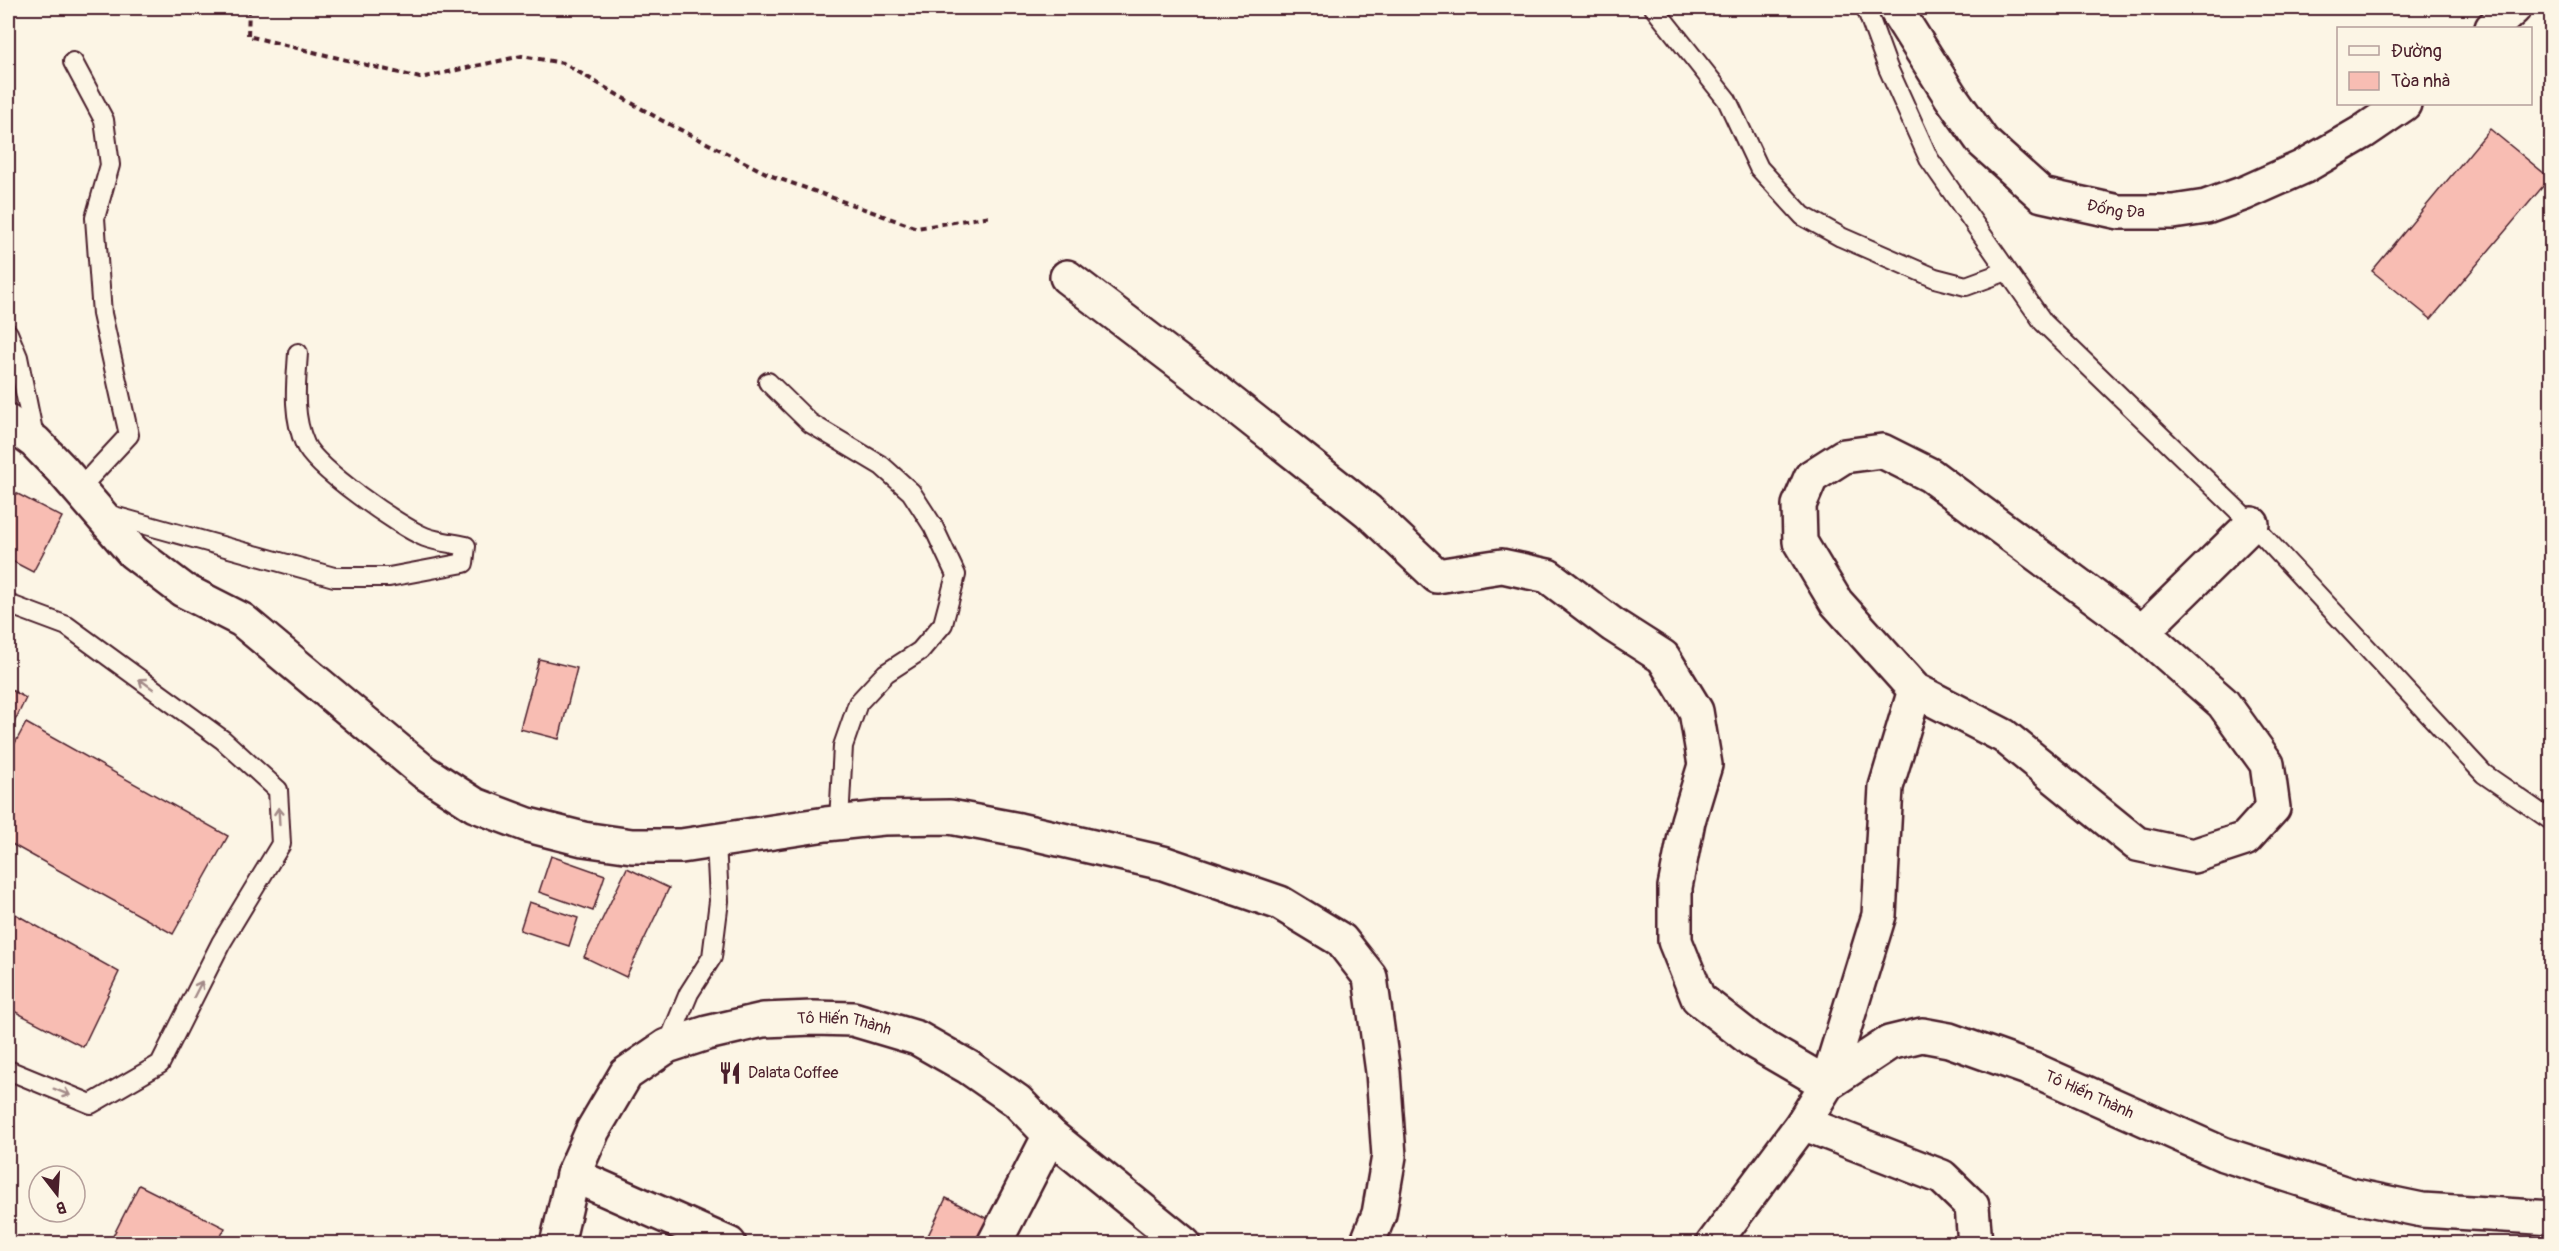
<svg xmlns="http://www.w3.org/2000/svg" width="2559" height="1251" viewBox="0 0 2559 1251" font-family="Pangolin,sans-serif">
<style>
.building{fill:#f8bdb3;stroke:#4a1f2b;stroke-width:1.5}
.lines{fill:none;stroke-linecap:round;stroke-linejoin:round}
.service-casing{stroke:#4a1f2b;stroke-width:22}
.minor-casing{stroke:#4a1f2b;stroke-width:38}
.tertiary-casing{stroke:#4a1f2b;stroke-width:38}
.path{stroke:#4a1f2b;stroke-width:4;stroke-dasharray:6 4.5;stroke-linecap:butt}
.service{stroke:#fcf5e5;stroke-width:18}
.minor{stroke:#fcf5e5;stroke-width:33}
.tertiary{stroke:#fcf5e5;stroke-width:33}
.oneway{stroke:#a38a88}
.labels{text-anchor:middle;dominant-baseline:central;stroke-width:5;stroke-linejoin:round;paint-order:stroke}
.street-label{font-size:16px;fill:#4a1f2b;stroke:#fcf5e5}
.poi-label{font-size:16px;fill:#4a1f2b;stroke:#fcf5e5;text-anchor:start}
</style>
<rect width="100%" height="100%" fill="#fcf5e5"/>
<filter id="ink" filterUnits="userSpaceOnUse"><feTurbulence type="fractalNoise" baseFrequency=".0167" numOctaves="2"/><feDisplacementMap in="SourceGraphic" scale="12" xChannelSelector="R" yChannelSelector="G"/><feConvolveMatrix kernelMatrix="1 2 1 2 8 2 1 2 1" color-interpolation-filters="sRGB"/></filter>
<g filter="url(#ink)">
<g class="building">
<polygon points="2490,129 2550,178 2431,319 2372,271"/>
<polygon points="8,489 62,517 33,572 8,559"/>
<polygon points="539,659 577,668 559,739 520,729"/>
<polygon points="8,688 26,698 8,735"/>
<polygon points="26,723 228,836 173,934 8,842 8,756"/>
<polygon points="551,856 605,875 593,911 539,892"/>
<polygon points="627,868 669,888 626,977 584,957"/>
<polygon points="529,902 578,918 569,946 520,930"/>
<polygon points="8,910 119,972 83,1047 8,1008"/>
<polygon points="139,1185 225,1228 217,1244 109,1244"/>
<polygon points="946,1198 988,1219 976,1244 924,1244"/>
</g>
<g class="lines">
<g class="service-casing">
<g id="service">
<polyline points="1654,8 1727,100 1759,168 1803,216 1841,237 1935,278 1966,286 2007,271"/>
<polyline points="1866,8 1888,68 1929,159 2043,322 2252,524 2484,774 2552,821"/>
<polyline points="73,62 104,120 110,165 95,218 102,314 129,435 79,489"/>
<polyline points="8,333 18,357 35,441"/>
<polyline points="768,382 810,423 882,466 911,492 933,526 956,575 943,624 920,651 886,673 858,703 843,746 839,822"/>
<path d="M 103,513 L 334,577 L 389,577 L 464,563 L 466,546 C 453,543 438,542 425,537 C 400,527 315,468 305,444 C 292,415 296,384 298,353"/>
<polyline points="8,604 67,626 223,740 278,790 281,844 221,943 160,1064 91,1104 8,1070"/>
<polyline points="667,1046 689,993 712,957 719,901 716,841"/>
</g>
</g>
<g class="minor-casing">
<g id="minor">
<polyline points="1067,277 1201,379 1368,511 1437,576 1502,566 1548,576 1613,625 1663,657 1696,711 1705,765 1688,821 1675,887 1675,941 1698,998 1753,1041 1827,1084 1879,915 1886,787 1915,690"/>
<polyline points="8,422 35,442 63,471 133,552 183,590 242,620 424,772 475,805 528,825 583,839 632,846 681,846 826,824 883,818 950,817 1019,830 1163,863 1280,903 1341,940 1370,977 1383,1072 1389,1156 1379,1214 1367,1244"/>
<polygon points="1882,451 1930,475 2142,632 2223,703 2267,764 2273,808 2245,839 2193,856 2137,844 2004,736 1915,690 1836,602 1800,542 1799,505 1811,477 1844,456"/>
<polyline points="2142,632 2252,524"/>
<polyline points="1803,1123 1942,1177 1972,1206 1975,1244"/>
<polyline points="573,1175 729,1244"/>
<polyline points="994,1244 1050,1135"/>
</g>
</g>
<g class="tertiary-casing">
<g id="tertiary">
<path id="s1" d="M 1895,8 L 1951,97 L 1983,142 L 2042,195 L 2119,212 L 2173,212 L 2206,207 L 2245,193 L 2303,167 L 2363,132 L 2404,104"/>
<polyline points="2492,28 2514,8"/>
<path id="s2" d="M 557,1244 L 573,1175 L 593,1130 L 626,1074 L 667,1046 L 707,1033 L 763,1020 L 813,1018 L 853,1019 L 917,1038 L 968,1067 L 1017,1101 L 1050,1135 L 1184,1244"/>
<path id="s3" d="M 1713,1244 L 1803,1123 L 1827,1084 L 1889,1043 L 1922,1035 L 1949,1040 L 2039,1072 L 2223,1154 L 2350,1195 L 2422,1210 L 2552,1218"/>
</g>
</g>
<polyline class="path" points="249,8 248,36 420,78 522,56 563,63 661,120 772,176 917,228 991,216"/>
<use href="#service" class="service"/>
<use href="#minor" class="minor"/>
<use href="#tertiary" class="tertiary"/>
</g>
<defs><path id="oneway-shaft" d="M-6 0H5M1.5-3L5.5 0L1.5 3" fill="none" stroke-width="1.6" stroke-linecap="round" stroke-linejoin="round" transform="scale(1.5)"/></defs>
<g class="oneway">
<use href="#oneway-shaft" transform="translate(146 684) rotate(-144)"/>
<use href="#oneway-shaft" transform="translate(279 816) rotate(-93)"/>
<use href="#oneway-shaft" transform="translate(198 989) rotate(-63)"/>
<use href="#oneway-shaft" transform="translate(62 1092) rotate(22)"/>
</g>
</g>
<defs>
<g id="restaurant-bare" transform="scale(1.8)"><path d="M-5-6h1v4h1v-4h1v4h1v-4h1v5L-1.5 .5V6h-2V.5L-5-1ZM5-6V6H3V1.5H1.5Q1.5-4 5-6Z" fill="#4a1f2b" stroke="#fcf5e5" stroke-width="2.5" paint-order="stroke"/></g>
</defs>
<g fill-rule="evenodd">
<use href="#restaurant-bare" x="730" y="1073"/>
</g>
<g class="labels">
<g class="street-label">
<text stroke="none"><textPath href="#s1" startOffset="315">Đống Đa</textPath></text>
<text stroke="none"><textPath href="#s2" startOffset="416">Tô Hiến Thành</textPath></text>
<text stroke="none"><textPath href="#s3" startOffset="483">Tô Hiến Thành</textPath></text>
</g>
<g class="poi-label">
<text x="748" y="1073">Dalata Coffee</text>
</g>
</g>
<rect width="2559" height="1251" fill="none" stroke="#fcf5e5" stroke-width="30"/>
<rect x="15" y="15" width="2529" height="1221" fill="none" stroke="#4a1f2b" stroke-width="2" filter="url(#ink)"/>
<rect x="2337" y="27" width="195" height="78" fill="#fcf5e5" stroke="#b59f9b" stroke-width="1.5"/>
<rect x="2349" y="46" width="30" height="9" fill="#fcf5e5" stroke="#b59f9b" stroke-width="1.5"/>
<text x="2391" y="57" font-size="18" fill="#4a1f2b">Đường</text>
<rect x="2349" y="72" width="30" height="18" fill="#f8bdb3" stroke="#b59f9b" stroke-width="1.5"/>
<text x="2391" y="87" font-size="18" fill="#4a1f2b">Tòa nhà</text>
<g transform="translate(57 1194) rotate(163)"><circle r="28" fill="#fcf5e5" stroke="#b59f9b" stroke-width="1.5"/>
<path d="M0-4.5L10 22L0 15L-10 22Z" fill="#4a1f2b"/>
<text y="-9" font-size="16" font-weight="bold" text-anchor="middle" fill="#4a1f2b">B</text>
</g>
</svg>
